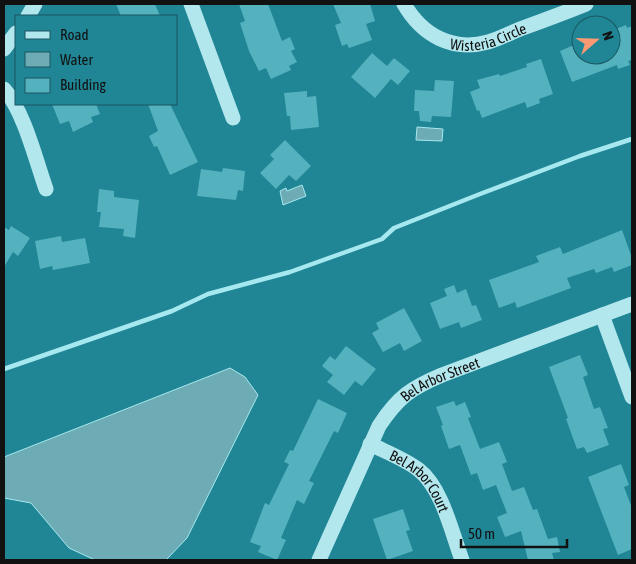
<svg xmlns="http://www.w3.org/2000/svg" width="636" height="564" viewBox="0 0 636 564" font-family="'Asap Condensed',sans-serif">
<style>
.water{fill:#6dacb5;stroke:#a6e8ef}
.lines{fill:none;stroke-linecap:round;stroke-linejoin:round}
.stream{stroke:#a6e8ef;stroke-width:4.5}
.building{fill:#54b2bf}
.street{stroke:#b2e7ee;stroke-width:15}
.labels{text-anchor:middle;dominant-baseline:central;stroke-width:5;stroke-linejoin:round;paint-order:stroke}
.street-label{font-size:15px;fill:#111;stroke:#208594}
</style>
<rect width="100%" height="100%" fill="#208594"/>
<g class="water">
<polygon points="417,127 443,129 442,141 416,140"/>
<polygon points="302,185 306,196 283,205 280,191 286,188 287,191"/>
<polygon points="230,368 245,377 258,395 187,538 166,560 95,560 69,548 31,503 4,498 4,457"/>
</g>
<g class="lines">
<polyline class="stream" points="4,369 172,311 208,294 290,272 343,253 382,239 394,228 480,194 580,156 632,139"/>
</g>
<g class="building">
<polygon points="116,4 155,4 160,16 121,16"/>
<polygon points="239,4 268,4 282,41 290,37 295,49 291,51 297,62 289,66 291,70 271,79 266,68 259,71 249,51 240,23 245,21"/>
<polygon points="333,4 370,4 375,21 366,24 372,40 349,48 347,44 342,46 335,25 341,23"/>
<polygon points="626,25 627,28 632,26 632,60 628,61 630,65 618,69 617,65 572,82 560,51 574,45 578,56 611,55 611,31"/>
<polygon points="372,53 387,66 394,58 410,71 398,85 391,79 375,98 351,77"/>
<polygon points="541,59 553,94 539,99 540,103 527,108 525,102 482,118 479,110 477,111 470,92 480,88 477,80 499,74 500,76 527,67 526,64"/>
<polygon points="435,80 454,81 451,117 432,116 431,122 420,121 419,111 414,111 415,90 434,91"/>
<polygon points="307,91 307,97 316,96 319,127 291,130 290,116 287,116 284,93"/>
<polygon points="52,104 96,104 100,114 91,117 93,122 73,132 69,121 60,124"/>
<polygon points="148,104 170,104 198,162 170,175 157,146 154,147 149,136 158,131"/>
<polygon points="285,140 311,166 296,181 289,175 276,189 260,173 274,159 270,155"/>
<polygon points="223,168 245,171 243,191 238,190 236,200 197,196 201,169 222,172"/>
<polygon points="99,189 114,191 114,197 139,200 135,238 123,236 124,229 99,227 101,212 97,212"/>
<polygon points="11,226 30,238 18,256 13,252 4,267 4,227 9,230"/>
<polygon points="622,230 632,258 632,265 614,272 612,267 596,273 594,269 567,278 571,288 517,308 515,302 499,308 489,280 539,262 536,256 560,247 563,254"/>
<polygon points="61,236 62,242 85,238 90,263 53,270 52,266 40,269 35,241"/>
<polygon points="454,285 457,293 466,289 472,306 476,305 482,320 461,328 459,322 440,329 430,303 447,296 444,289"/>
<polygon points="404,308 422,341 404,351 400,343 383,352 372,333 379,329 376,323"/>
<polygon points="346,346 376,369 362,386 355,381 344,395 327,382 333,375 322,366 330,356 335,360"/>
<polygon points="580,355 588,375 583,377 594,409 600,407 608,428 603,429 609,445 587,453 584,447 577,449 566,419 568,418 549,367"/>
<polygon points="318,399 347,413 338,433 334,431 309,481 314,483 304,504 297,500 281,538 286,540 277,560 258,552 261,546 250,542 265,503 269,505 289,464 284,462 290,450 293,451"/>
<polygon points="454,401 456,406 465,402 471,417 468,418 480,449 499,442 507,462 502,464 512,491 524,487 533,510 537,509 548,539 557,537 560,552 552,553 554,560 528,560 521,531 505,537 497,517 507,513 496,485 483,490 477,473 471,475 460,445 449,449 441,426 443,425 436,407"/>
<polygon points="621,464 629,485 624,487 632,508 632,549 618,555 588,477"/>
<polygon points="403,509 410,530 406,531 413,551 387,560 373,519"/>
</g>
<g class="lines">
<g class="street">
<polyline points="191,4 233,118"/>
<path id="s1" d="M 404,4 C 422,35 452,52 488,42 C 499,39 510,33 520,29 C 542,21 564,13 586,4"/>
<polyline points="28,16 35,4"/>
<polyline points="4,49 16,33"/>
<path d="M 4,89 C 24,111 36,161 46,189"/>
<polyline points="602,315 632,397"/>
<path id="s2" d="M 370,444 C 386,452 405,459 419,470 C 442,488 452,533 462,560"/>
<path id="s3" d="M 319,560 L 379,426 C 398,397 411,388 442,375 L 632,304"/>
</g>
</g>
<g class="labels">
<g class="street-label">
<text stroke="none"><textPath href="#s1" startOffset="101">Wisteria Circle</textPath></text>
<text stroke="none"><textPath href="#s3" startOffset="226">Bel Arbor Street</textPath></text>
<text stroke="none"><textPath href="#s2" startOffset="64">Bel Arbor Court</textPath></text>
</g>
</g>
<rect width="636" height="564" fill="none" stroke="#111111" stroke-width="10"/>
<rect x="15" y="15" width="162" height="90" fill="#208594" stroke="#1a5760"/>
<rect x="25" y="31" width="25" height="8" fill="#b2e7ee" stroke="#1a5760"/>
<text x="60" y="40" font-size="15" fill="#111111">Road</text>
<rect x="25" y="52" width="25" height="15" fill="#6dacb5" stroke="#1a5760"/>
<text x="60" y="65" font-size="15" fill="#111111">Water</text>
<rect x="25" y="78" width="25" height="15" fill="#54b2bf" stroke="#1a5760"/>
<text x="60" y="90" font-size="15" fill="#111111">Building</text>
<g transform="translate(596 40) rotate(70)"><circle r="24" fill="#208594" stroke="#1a5760"/>
<path d="M0-4L9 19L0 12L-9 19Z" fill="#fb9973"/>
<text y="-8" font-size="14" font-weight="bold" text-anchor="middle" fill="#111111">N</text>
</g>
<path d="M461 539v8h106v-8" fill="none" stroke="#111111" stroke-width="2.5"/>
<text x="468" y="539" font-size="15" fill="#111111" stroke="#208594" stroke-width="4" paint-order="stroke">50 m</text>
</svg>
